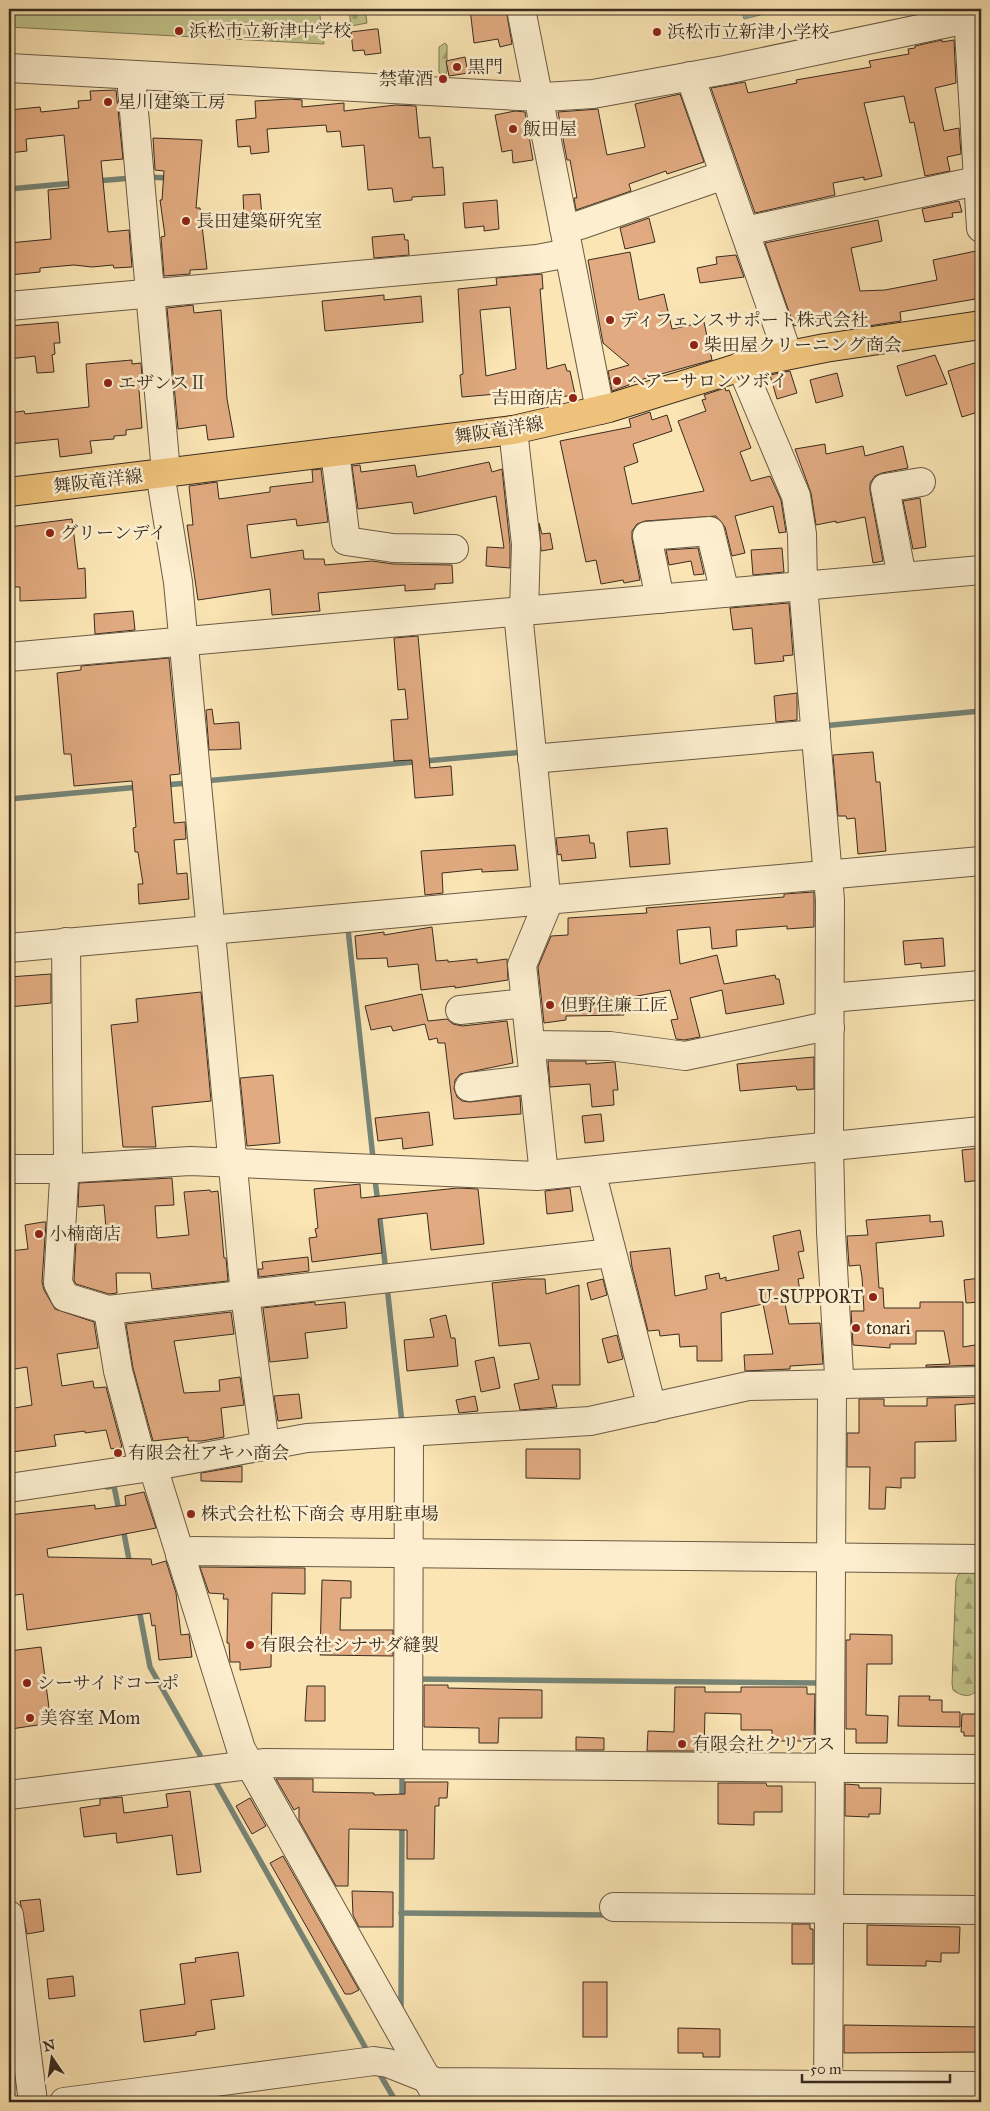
<svg xmlns="http://www.w3.org/2000/svg" width="990" height="2111" viewBox="0 0 990 2111" font-family="'IM FELL Great Primer','Noto Serif JP',serif">
<style>
.forest{fill:url(#forest-firs);stroke:#7e7855}
.cemetery{fill:url(#cemetery-stones);stroke:#7e7855}
.pitch{fill:#c2c38a;stroke:#7e7855}
.water{fill:url(#water-waves);stroke:#768476}
.lines{fill:none;stroke-linecap:round;stroke-linejoin:round}
.stream{stroke:#768476;stroke-width:5.5}
.building{fill:#e1aa80;stroke:#392c20;fill-rule:evenodd}
.minor-casing{stroke:#6a5a45;stroke-width:30}
.major-casing{stroke:#392c20;stroke-width:30}
.minor{stroke:#fceece;stroke-width:28}
.major{stroke:#eec27a;stroke-width:28}
.poi-dot{fill:#8f2418;stroke:#fceece;stroke-width:2}
.labels{text-anchor:middle;dominant-baseline:central;stroke-width:5;stroke-linejoin:round;paint-order:stroke}
.poi-label{font-size:18px;fill:#392c20;stroke:#fceece;text-anchor:start}
.street-label{font-size:18px;fill:#392c20;stroke:#fceece}
</style>
<defs>
<pattern id="forest-firs" width="22" height="20" patternUnits="userSpaceOnUse" patternTransform="scale(1.25)"><rect width="22" height="20" fill="#c2c38a"/><path d="M5 1l3.5 6h-7zM16 11l3.5 6h-7z" fill="#9f9f70"/></pattern>
<pattern id="cemetery-stones" width="16" height="16" patternUnits="userSpaceOnUse" patternTransform="scale(1.25)"><rect width="16" height="16" fill="#c2c38a"/><path d="M2 7V4a2 2 0 0 1 4 0v3zM10 15v-3a2 2 0 0 1 4 0v3z" fill="#9f9f70"/></pattern>
<pattern id="water-waves" width="16" height="10" patternUnits="userSpaceOnUse" patternTransform="scale(1.25)"><rect width="16" height="10" fill="#9fbfaf"/><path d="M0 5q4-4 8 0t8 0" fill="none" stroke="#839b8e"/></pattern>
</defs>
<rect width="100%" height="100%" fill="#fbe5b4"/>
<filter id="stains"><feTurbulence type="fractalNoise" baseFrequency=".004" numOctaves="4"/><feColorMatrix values="0 0 0 0 .2 0 0 0 0 .09 0 0 0 0 .02 0 0 0 .5 -.17"/></filter>
<radialGradient id="worn" r=".72"><stop offset=".6" stop-color="#630" stop-opacity="0"/><stop offset="1" stop-color="#630" stop-opacity=".3"/></radialGradient>
<g class="forest">
<polygon points="445,43 447,45 447,71 445,76 442,76 439,72 439,47"/>
<path d="M 963,1571 L 981,1571 L 980,1683 C 976,1697 965,1699 953,1690 L 952,1683 L 956,1580 L 958,1575 Z"/>
</g>
<polygon class="cemetery" points="349,9 365,9 367,23 351,26"/>
<polygon class="pitch" points="9,9 319,9 324,44 9,27"/>
<polygon class="water" points="741,9 784,9 744,19"/>
<g class="lines">
<g class="stream">
<polyline points="146,177 170,178"/>
<polyline points="96,181 132,178"/>
<polyline points="9,189 74,183"/>
<polyline points="822,726 981,711"/>
<polyline points="204,781 524,752"/>
<polyline points="165,785 188,783"/>
<polyline points="9,799 139,787"/>
<polyline points="348,929 373,1158"/>
<polyline points="375,1180 378,1203"/>
<polyline points="379,1212 386,1272"/>
<polyline points="387,1286 402,1423"/>
<polyline points="107,1487 114,1486 119,1511"/>
<polyline points="123,1528 130,1565"/>
<polyline points="139,1609 150,1667 200,1755"/>
<polyline points="415,1679 820,1683"/>
<polyline points="214,1779 369,2054"/>
<polyline points="402,1801 402,1778"/>
<polyline points="401,1913 609,1915"/>
<polyline points="401,2011 402,1823"/>
<polyline points="378,2071 396,2102"/>
</g>
</g>
<g class="building">
<polygon points="470,9 506,9 512,44 500,47 498,39 474,43"/>
<polygon points="375,29 378,29 381,53 365,55 364,50 353,51 351,32"/>
<polygon points="942,40 942,42 954,40 956,83 935,88 944,131 959,128 961,154 947,157 950,171 925,176 914,122 910,123 904,96 864,103 882,176 864,180 864,177 833,183 835,195 755,213 711,88 745,82 748,93 797,83 796,80 871,67 869,61 909,54 908,49 915,48 915,46"/>
<polygon points="465,57 468,73 449,76 446,61"/>
<polygon points="116,90 123,159 101,161 108,232 129,230 132,267 114,268 113,265 92,267 74,265 40,268 40,272 9,275 9,243 51,239 48,190 69,188 64,135 26,139 27,151 9,153 9,110 40,107 41,112 79,108 78,101 91,100 90,91"/>
<polygon points="680,94 704,162 667,174 666,171 629,184 631,191 576,210 574,198 577,198 570,160 567,160 558,112 598,109 607,155 645,147 635,104"/>
<polygon points="290,99 302,100 302,107 344,103 344,111 396,105 416,106 419,138 430,137 433,168 443,167 445,195 412,197 412,200 394,202 392,188 368,190 364,145 342,147 340,131 327,132 326,125 267,129 269,152 251,154 250,146 238,147 236,120 256,118 255,101"/>
<polygon points="515,111 525,112 533,160 513,163 512,150 502,152 495,115"/>
<polygon points="153,138 202,140 196,208 200,208 207,269 190,270 190,274 164,276 161,237 165,236 160,200 162,200 164,171 155,170"/>
<polygon points="260,194 262,216 244,217 243,195"/>
<polygon points="497,200 499,229 484,231 484,226 465,228 463,203"/>
<polygon points="959,201 962,212 952,213 953,217 925,222 922,209"/>
<polygon points="649,218 655,242 625,249 620,228"/>
<polygon points="878,220 882,241 851,248 860,291 885,290 937,280 933,260 976,251 981,277 981,298 900,312 901,321 855,328 854,320 816,326 815,318 794,326 765,243"/>
<polygon points="404,234 405,240 408,240 409,255 374,258 372,237"/>
<polygon points="630,252 639,300 664,294 672,329 704,322 712,360 629,383 629,385 612,391 608,371 629,365 603,343 588,260"/>
<polygon points="736,255 744,277 700,283 697,268 717,264 716,257"/>
<path d="M 542,274 L 543,289 L 540,289 L 547,369 L 565,364 L 567,371 L 570,371 L 575,394 L 537,403 L 535,396 L 499,404 L 497,394 L 462,397 L 460,375 L 463,374 L 458,289 L 497,285 L 496,278 ZM 510,307 L 516,369 L 486,376 L 480,310 Z"/>
<polygon points="384,295 384,300 421,296 423,322 325,331 322,301"/>
<polygon points="193,305 194,313 221,310 227,399 234,437 208,440 206,425 178,429 167,308"/>
<polygon points="58,322 60,343 54,343 55,354 52,355 54,372 37,373 35,356 9,359 9,326"/>
<polygon points="935,355 947,384 906,396 897,366"/>
<polygon points="132,360 132,364 141,363 143,390 139,390 142,428 126,430 126,435 114,436 114,439 90,441 92,453 60,457 58,439 9,444 9,413 24,411 25,414 89,407 86,364"/>
<polygon points="981,361 981,411 962,417 948,371"/>
<polygon points="790,371 797,393 777,399 770,375"/>
<polygon points="837,373 843,396 816,403 810,380"/>
<polygon points="725,388 726,391 729,390 751,448 740,452 751,481 770,476 781,500 786,532 779,533 773,506 735,516 745,553 732,556 725,527 716,516 645,521 637,524 632,531 632,539 640,580 624,583 623,580 601,584 596,560 586,562 560,441 631,427 629,419 650,412 652,420 667,415 672,431 633,444 638,462 624,467 632,504 704,491 678,421 706,411 702,400 706,399 704,395"/>
<polygon points="825,444 826,454 863,446 865,456 903,446 908,468 882,473 875,476 870,483 870,491 883,561 873,563 865,517 836,523 836,521 816,525 811,493 795,449"/>
<polygon points="489,462 492,472 502,469 510,545 510,568 486,566 487,547 504,548 496,496 414,514 412,502 358,509 352,466 360,465 361,472 415,465 417,477"/>
<polygon points="321,469 328,522 297,526 296,519 247,525 251,558 303,550 304,559 324,559 325,565 372,561 393,564 452,565 453,583 435,584 435,589 405,591 405,585 318,593 320,611 272,615 270,589 198,600 187,525 193,525 189,486 217,482 219,499 270,492 270,487 313,482 312,470"/>
<polygon points="920,498 926,547 913,549 903,501"/>
<polygon points="72,519 78,569 85,568 86,598 20,601 20,587 9,587 9,527"/>
<polygon points="539,523 542,534 550,533 553,549 541,551"/>
<polygon points="698,548 704,574 694,575 691,561 669,565 666,550"/>
<polygon points="782,548 784,572 753,575 751,550"/>
<polygon points="789,603 793,655 783,656 784,661 755,664 752,628 733,630 730,608"/>
<polygon points="133,611 135,630 95,634 94,614"/>
<polygon points="418,636 430,768 451,766 453,795 415,798 412,760 394,761 391,720 408,719 405,689 398,690 394,638"/>
<polygon points="169,658 180,774 170,775 174,823 185,822 186,839 174,840 177,874 187,873 189,899 139,904 138,884 143,884 138,852 135,852 133,828 136,827 132,781 74,786 71,754 64,754 57,673 81,670 81,666"/>
<polygon points="797,693 797,720 776,722 774,696"/>
<polygon points="212,709 214,724 239,722 241,749 209,750 206,710"/>
<polygon points="873,752 876,782 880,782 886,851 858,854 855,818 847,819 846,816 838,816 833,755"/>
<polygon points="667,828 670,864 630,867 627,832"/>
<polygon points="589,835 590,843 594,843 596,858 562,861 561,854 558,855 556,838"/>
<polygon points="515,845 518,870 482,872 482,869 442,873 443,893 425,895 421,851"/>
<polygon points="814,892 814,927 787,929 787,926 736,930 737,946 712,949 710,927 677,930 680,964 717,955 724,984 775,975 776,979 779,979 784,1004 726,1014 722,990 690,998 700,1037 684,1040 676,1039 671,1020 678,1019 670,990 621,999 624,1015 566,1016 566,1020 544,1023 538,967 551,936 568,935 568,918 647,913 646,908 784,897 784,894"/>
<polygon points="432,927 436,961 448,960 448,962 477,959 477,963 507,959 508,980 455,988 455,986 421,990 418,964 388,967 387,958 357,959 355,936 384,932 384,935"/>
<polygon points="943,938 945,966 921,968 921,963 905,965 903,941"/>
<polygon points="51,974 51,1003 9,1007 9,977"/>
<polygon points="201,992 211,1101 152,1107 156,1147 123,1147 111,1025 138,1022 136,999"/>
<polygon points="422,994 428,1021 447,1019 453,1024 462,1026 507,1021 513,1063 460,1074 455,1080 454,1089 457,1097 462,1101 470,1102 520,1096 521,1114 454,1119 445,1043 438,1043 437,1038 429,1040 425,1024 393,1031 391,1026 371,1030 365,1006"/>
<polygon points="814,1057 814,1089 797,1090 796,1086 740,1091 737,1064"/>
<polygon points="548,1061 586,1061 586,1064 615,1062 618,1090 613,1090 614,1105 592,1107 590,1084 550,1087"/>
<polygon points="273,1075 280,1143 247,1146 240,1078"/>
<polygon points="429,1112 433,1145 403,1149 402,1138 378,1141 375,1118"/>
<polygon points="601,1114 604,1141 585,1143 582,1116"/>
<polygon points="981,1148 981,1180 965,1182 962,1150"/>
<polygon points="172,1178 174,1205 155,1206 157,1238 189,1235 184,1192 210,1190 211,1192 218,1191 224,1258 226,1258 228,1281 152,1289 150,1273 116,1273 117,1293 109,1294 76,1284 74,1280 76,1241 107,1240 104,1205 78,1207 79,1183"/>
<polygon points="360,1184 361,1198 458,1188 478,1189 484,1244 431,1250 427,1213 378,1219 382,1253 312,1262 309,1238 317,1237 315,1229 318,1228 314,1189"/>
<polygon points="570,1188 573,1211 547,1214 545,1191"/>
<polygon points="930,1215 930,1222 942,1221 944,1236 876,1243 879,1288 883,1288 884,1308 920,1308 920,1302 963,1302 963,1347 981,1344 981,1365 926,1367 926,1365 950,1364 944,1331 916,1331 916,1344 890,1344 890,1348 853,1345 851,1311 864,1311 862,1277 860,1265 849,1266 847,1236 868,1235 866,1220"/>
<polygon points="43,1222 46,1222 42,1282 44,1290 55,1309 94,1322 98,1348 57,1354 62,1386 93,1381 94,1388 106,1387 122,1447 111,1449 106,1430 85,1433 85,1431 54,1435 56,1446 12,1452 9,1409 32,1405 27,1367 9,1370 9,1251 28,1249 25,1225"/>
<polygon points="800,1230 804,1251 798,1252 804,1278 798,1279 800,1291 783,1294 789,1324 820,1323 823,1364 790,1366 790,1369 745,1371 744,1355 773,1354 763,1304 721,1313 722,1361 697,1361 697,1346 680,1347 679,1334 660,1336 659,1330 648,1331 632,1267 630,1252 670,1248 675,1296 707,1289 705,1276 719,1273 720,1279 726,1277 726,1281 779,1270 773,1236"/>
<polygon points="308,1257 309,1271 259,1277 258,1269 263,1269 262,1262"/>
<polygon points="981,1278 981,1302 966,1303 964,1280"/>
<polygon points="527,1279 545,1279 546,1294 579,1285 580,1385 552,1385 557,1407 520,1410 514,1384 539,1379 530,1343 499,1346 492,1283"/>
<polygon points="603,1279 607,1295 591,1300 587,1283"/>
<polygon points="315,1302 315,1305 345,1302 347,1328 305,1333 308,1358 270,1362 263,1308"/>
<polygon points="231,1312 234,1334 174,1341 184,1393 220,1391 219,1380 240,1377 244,1405 221,1408 224,1437 202,1441 188,1441 188,1437 153,1441 133,1368 126,1324"/>
<polygon points="446,1315 451,1338 455,1338 458,1366 407,1371 404,1340 434,1337 430,1319"/>
<polygon points="617,1335 623,1359 608,1363 602,1339"/>
<polygon points="494,1357 500,1388 481,1392 475,1361"/>
<polygon points="299,1394 302,1418 278,1421 274,1396"/>
<polygon points="475,1396 478,1411 459,1413 456,1400"/>
<polygon points="981,1397 981,1403 955,1405 956,1441 915,1442 915,1478 901,1478 901,1488 886,1487 885,1509 869,1509 870,1467 847,1467 847,1433 859,1433 859,1399 884,1399 884,1406 927,1406 927,1398"/>
<polygon points="526,1449 580,1449 580,1479 526,1478"/>
<polygon points="242,1466 242,1482 201,1481 201,1473"/>
<polygon points="144,1492 156,1528 47,1549 48,1557 151,1559 152,1565 166,1561 176,1593 181,1635 189,1634 192,1657 159,1660 155,1625 152,1626 150,1613 27,1630 23,1594 9,1596 9,1515 95,1505 95,1509 126,1505 125,1496"/>
<polygon points="200,1567 305,1568 305,1594 272,1593 271,1667 240,1670 240,1662 230,1662 229,1643 227,1643 228,1599 223,1599 224,1594 209,1593"/>
<polygon points="322,1580 351,1581 351,1598 341,1598 340,1630 393,1630 393,1656 320,1655"/>
<polygon points="850,1634 892,1635 892,1664 867,1664 866,1715 888,1716 887,1743 856,1743 856,1729 846,1729 846,1640 850,1640"/>
<polygon points="41,1647 51,1723 11,1729 9,1651"/>
<polygon points="424,1685 448,1685 448,1688 542,1690 542,1718 499,1718 498,1743 479,1743 479,1728 424,1727"/>
<polygon points="307,1686 325,1686 325,1721 305,1721"/>
<polygon points="675,1687 705,1687 705,1692 741,1692 741,1687 807,1687 807,1694 815,1694 814,1741 772,1741 772,1730 741,1730 741,1714 705,1713 704,1751 647,1751 648,1731 674,1732"/>
<polygon points="899,1696 930,1696 929,1700 942,1700 942,1712 960,1712 960,1727 898,1726"/>
<polygon points="962,1714 981,1714 981,1736 964,1736 964,1732 961,1732"/>
<polygon points="576,1737 604,1738 604,1750 576,1750"/>
<polygon points="276,1779 313,1779 313,1792 374,1793 374,1795 405,1794 405,1782 448,1782 447,1798 439,1798 439,1806 435,1806 434,1859 407,1859 407,1830 349,1829 348,1886 336,1886 299,1820 299,1807 294,1810"/>
<polygon points="718,1783 766,1783 767,1786 782,1786 782,1812 754,1812 754,1825 718,1824"/>
<polygon points="845,1784 859,1785 859,1788 881,1788 880,1814 869,1814 869,1817 845,1816"/>
<polygon points="190,1791 201,1872 177,1875 172,1835 117,1843 116,1833 84,1837 80,1808 100,1805 100,1799 122,1797 124,1813 168,1807 166,1794"/>
<polygon points="250,1798 266,1826 252,1834 236,1806"/>
<polygon points="283,1856 359,1990 351,1994 345,1994 270,1863"/>
<polygon points="352,1891 393,1892 393,1927 359,1927 353,1915"/>
<polygon points="40,1899 44,1931 27,1934 20,1901"/>
<polygon points="792,1924 810,1924 810,1929 813,1929 813,1964 792,1964"/>
<polygon points="867,1925 960,1927 959,1953 941,1953 941,1962 926,1961 926,1966 867,1965"/>
<polygon points="238,1952 244,1996 211,2000 215,2029 196,2032 196,2035 144,2042 140,2010 185,2004 180,1964 196,1962 195,1958"/>
<polygon points="73,1976 75,1996 49,1999 47,1979"/>
<rect x="583" y="1982" width="24" height="55"/>
<polygon points="844,2025 981,2027 981,2052 844,2053"/>
<polygon points="678,2028 720,2029 720,2057 703,2057 703,2053 678,2053"/>
</g>
<g class="lines">
<g class="minor-casing">
<g id="minor">
<polyline points="521,9 600,410"/>
<polyline points="965,9 969,32 981,228"/>
<polyline points="9,68 519,96 544,97 593,94 725,70 981,16"/>
<polyline points="133,75 132,89 165,461 162,485 178,582 245,1295 265,1445"/>
<polyline points="690,76 788,355"/>
<polyline points="564,228 580,225 724,175"/>
<polyline points="745,231 981,180"/>
<polyline points="9,306 537,259 568,253"/>
<polyline points="741,366 796,496 802,534 803,586 830,900 829,1147 831,1232 839,1375 832,1393 828,2102"/>
<polyline points="513,430 526,544 524,611"/>
<polyline points="335,452 346,541 393,548 454,549"/>
<polyline points="902,577 885,488 921,482"/>
<polyline points="660,599 647,536 710,531 725,593"/>
<polyline points="518,612 547,905 522,965 544,1175"/>
<polyline points="9,657 981,570"/>
<polyline points="532,759 816,734"/>
<polyline points="66,942 68,1158 64,1179 58,1283 65,1297 108,1310 611,1253"/>
<polyline points="9,948 981,861"/>
<polyline points="830,998 981,985"/>
<polyline points="460,1010 526,1003"/>
<polyline points="531,1045 610,1046 685,1056 818,1028 830,1028"/>
<polyline points="469,1087 534,1079"/>
<polyline points="9,1169 60,1169 190,1161 537,1176 981,1131"/>
<polyline points="591,1171 652,1408"/>
<polyline points="108,1310 118,1371 144,1468"/>
<polyline points="153,1467 241,1749 440,2102"/>
<polyline points="9,1488 144,1468 307,1438 590,1421 748,1386 981,1381"/>
<polyline points="180,1555 193,1551 981,1559"/>
<polyline points="408,1764 409,1432"/>
<polyline points="9,1795 265,1763 981,1769"/>
<polyline points="614,1907 981,1910"/>
<polyline points="9,1915 33,2102"/>
<polyline points="64,2102 374,2061 388,2063 436,2082 981,2086"/>
</g>
</g>
<g class="major-casing">
<polyline id="major" points="9,492 513,430 609,408 760,361 825,348 981,325"/>
</g>
<use href="#minor" class="minor"/>
<use href="#major" class="major"/>
</g>
<g class="poi-dot">
<circle cx="179" cy="31" r="5"/>
<circle cx="657" cy="32" r="5"/>
<circle cx="457" cy="67" r="5"/>
<circle cx="443" cy="79" r="5"/>
<circle cx="108" cy="102" r="5"/>
<circle cx="513" cy="129" r="5"/>
<circle cx="186" cy="221" r="5"/>
<circle cx="610" cy="320" r="5"/>
<circle cx="694" cy="345" r="5"/>
<circle cx="617" cy="381" r="5"/>
<circle cx="108" cy="383" r="5"/>
<circle cx="573" cy="398" r="5"/>
<circle cx="50" cy="533" r="5"/>
<circle cx="550" cy="1005" r="5"/>
<circle cx="39" cy="1234" r="5"/>
<circle cx="873" cy="1297" r="5"/>
<circle cx="856" cy="1328" r="5"/>
<circle cx="118" cy="1453" r="5"/>
<circle cx="191" cy="1514" r="5"/>
<circle cx="250" cy="1645" r="5"/>
<circle cx="27" cy="1683" r="5"/>
<circle cx="30" cy="1718" r="5"/>
<circle cx="682" cy="1744" r="5"/>
</g>
<g class="labels">
<g class="poi-label">
<text x="189" y="31">浜松市立新津中学校</text>
<text x="667" y="32">浜松市立新津小学校</text>
<text x="467" y="67">黒門</text>
<text x="433" y="79" text-anchor="end">禁葷酒</text>
<text x="118" y="102">星川建築工房</text>
<text x="523" y="129">飯田屋</text>
<text x="196" y="221">長田建築研究室</text>
<text x="620" y="320">ディフェンスサポート株式会社</text>
<text x="704" y="345">柴田屋クリーニング商会</text>
<text x="627" y="381">ヘアーサロンツボイ</text>
<text x="118" y="383">エザンスⅡ</text>
<text x="563" y="398" text-anchor="end">吉田商店</text>
<text x="60" y="533">グリーンデイ</text>
<text x="560" y="1005">但野住廉工匠</text>
<text x="49" y="1234">小楠商店</text>
<text x="863" y="1297" text-anchor="end">U-SUPPORT</text>
<text x="866" y="1328">tonari</text>
<text x="128" y="1453">有限会社アキハ商会</text>
<text x="201" y="1514">株式会社松下商会 専用駐車場</text>
<text x="260" y="1645">有限会社シナサダ縫製</text>
<text x="37" y="1683">シーサイドコーポ</text>
<text x="40" y="1718">美容室 Mom</text>
<text x="692" y="1744">有限会社クリアス</text>
</g>
<g class="street-label">
<text transform="translate(499 430) rotate(-9)">舞阪竜洋線</text>
<text transform="translate(98 481) rotate(-7)">舞阪竜洋線</text>
</g>
</g>
<rect width="990" height="2111" fill="none" stroke="#fbe5b4" stroke-width="30"/>
<rect x="10" y="10" width="970" height="2091" fill="none" stroke="#392c20" stroke-width="2.5"/>
<rect x="15" y="15" width="960" height="2081" fill="none" stroke="#392c20"/>
<g transform="translate(52 2058) rotate(347)" stroke="#fceece" stroke-width="4" paint-order="stroke">
<path d="M0-4L9 19L0 12L-9 19Z" fill="#392c20"/>
<text y="-8" font-size="14" font-weight="bold" text-anchor="middle" fill="#392c20">N</text>
</g>
<path d="M802 2074v8h148v-8" fill="none" stroke="#392c20" stroke-width="2.5"/>
<text x="810" y="2074" font-size="15" fill="#392c20" stroke="#fceece" stroke-width="4" paint-order="stroke">50 m</text>
<rect width="100%" height="100%" filter="url(#stains)"/>
<rect width="100%" height="100%" fill="url(#worn)"/>
</svg>
